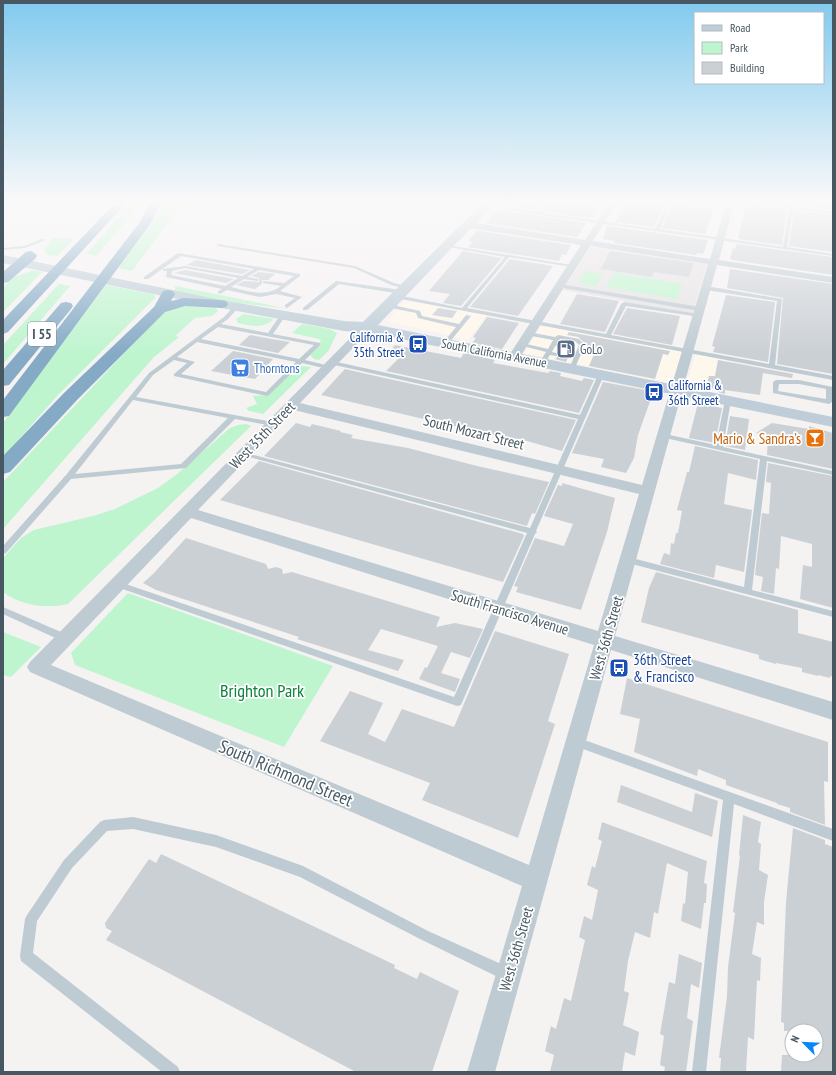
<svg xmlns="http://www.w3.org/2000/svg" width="836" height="1075" viewBox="0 0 836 1075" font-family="'PT Sans Narrow',sans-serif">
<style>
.commercial{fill:#fef7ec}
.education{fill:#e6e3e4}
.green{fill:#bef5ce}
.building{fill:#cbd0d5}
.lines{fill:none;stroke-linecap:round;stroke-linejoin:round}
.service{fill:#bfcbd3;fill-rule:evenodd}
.minor{fill:#bfcbd3;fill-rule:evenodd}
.secondary{fill:#becdd7;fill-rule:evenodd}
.motorway{fill:#85aac5;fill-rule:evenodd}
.rail-casing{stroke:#b4b8bd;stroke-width:2.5}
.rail{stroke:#fff;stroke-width:1.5;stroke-dasharray:5;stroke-linecap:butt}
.labels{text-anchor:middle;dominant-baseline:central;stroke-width:3.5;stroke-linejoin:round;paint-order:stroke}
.far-transit-label{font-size:13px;fill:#164399;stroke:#fff;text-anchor:end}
.far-service-label{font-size:13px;fill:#4e5e75;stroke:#fff;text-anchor:start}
.far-street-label{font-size:13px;fill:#475862;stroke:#fff}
.far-shop-label{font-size:13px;fill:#366cbe;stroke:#fff;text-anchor:start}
.shield{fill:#fff;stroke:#7e8a91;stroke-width:1}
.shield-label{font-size:14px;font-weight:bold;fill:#475862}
.street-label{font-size:15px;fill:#475862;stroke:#fff}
.food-label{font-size:15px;fill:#c56008;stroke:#fff;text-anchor:end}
.transit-label{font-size:15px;fill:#164399;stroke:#fff;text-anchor:start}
.near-park-label{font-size:18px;fill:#0d823d;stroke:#fff}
.near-street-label{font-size:18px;fill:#475862;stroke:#fff}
</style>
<rect width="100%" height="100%" fill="#f5f2f2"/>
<g class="commercial">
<polygon points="406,299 488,314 468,340 387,321"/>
<polygon points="542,324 683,350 672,383 524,353"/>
<polygon points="696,353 727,358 720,392 686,385"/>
</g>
<polygon class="education" points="590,247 707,264 692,315 624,304 625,301 563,290"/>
<g class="green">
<polygon points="131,204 141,204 96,256 86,254"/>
<polygon points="165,204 182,204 132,271 118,268"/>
<polygon points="53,238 74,239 57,256 48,255 44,250"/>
<polygon points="34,270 42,272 3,312 3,288 13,277"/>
<polygon points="585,271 603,274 596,286 578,283"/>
<polygon points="614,273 682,284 677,299 606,287"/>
<polygon points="59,284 70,286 3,364 3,345"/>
<polygon points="106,285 156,295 154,296 156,297 57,396 3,457 3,423"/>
<polygon points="175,286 176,286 289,309 222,301 175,291"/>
<polygon points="177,305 216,308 218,311 212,316 195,318 175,336 179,337 154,357 3,529 3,482 164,311"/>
<path d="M 244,314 L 274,319 C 263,329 252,326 238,323 L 236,319 Z"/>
<polygon points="302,324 330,329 337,333 329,350 319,360 314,359 310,355 321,341 319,339 292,333"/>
<polygon points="302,366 311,367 263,414 249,411 246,408 257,404 253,396 268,395 297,367"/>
<path d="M 246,424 L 251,426 L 68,604 C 46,609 22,606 3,592 L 3,558 L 21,538 L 34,530 L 93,516 L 115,509 L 158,488 L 176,475 L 230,428 L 238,425 Z"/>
<polygon points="128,593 333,666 284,747 75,665 71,653"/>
<polygon points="3,632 41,647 11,677 3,675"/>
</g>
<g class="building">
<polygon points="503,204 545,204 538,210 502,205"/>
<polygon points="552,204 599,204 590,218 546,212"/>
<polygon points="626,204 665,204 654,227 615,222"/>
<polygon points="672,204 713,209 705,234 662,228"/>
<polygon points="747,204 787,210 782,245 738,239 745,208"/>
<polygon points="787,204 813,207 813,204 833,204 833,210"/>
<polygon points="498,210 540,216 586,223 577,237 486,223"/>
<polygon points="794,211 833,215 833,252 789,246"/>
<polygon points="607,226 708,240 703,254 697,253 696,255 614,243 615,241 603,239"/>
<polygon points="477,231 479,231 571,245 566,255 562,254 559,261 468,247 473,242 468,241"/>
<polygon points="737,244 833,257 833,275 732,260 730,258 733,248 735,249"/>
<polygon points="463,251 502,258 461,306 443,303 450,294 429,291"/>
<polygon points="610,251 694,263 689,277 654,272 652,277 601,269"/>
<polygon points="510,259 553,266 518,316 470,307"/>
<polygon points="196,260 250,270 242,274 187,265"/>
<polygon points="730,269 833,284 833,374 777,364 783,298 727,288"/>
<polygon points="185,270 234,279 226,283 174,273"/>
<polygon points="259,272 275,274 268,280 262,280 262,284 255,289 236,285 244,281 259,282 259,278 251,276"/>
<polygon points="577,294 619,301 605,332 560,324"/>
<polygon points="726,295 775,302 768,362 713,352 715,347 712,346"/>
<polygon points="438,308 457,311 452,318 432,315"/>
<polygon points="627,308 680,316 672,345 613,334"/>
<polygon points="487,317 519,323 502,349 472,343 476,338 473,337"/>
<polygon points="569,332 670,351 668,355 663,354 655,379 589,366 595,352 578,337 567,335"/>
<polygon points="250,335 272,339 290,342 278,353 239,345"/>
<polygon points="564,341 575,343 566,362 555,359 561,354 558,352 560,348 566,345 563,343"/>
<polygon points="395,345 461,358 464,353 495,360 493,363 548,373 550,371 561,373 560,376 582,381 584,378 594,380 579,413 386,371 399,358 386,355"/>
<polygon points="233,351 273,359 255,379 211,371"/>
<polygon points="718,360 793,374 792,378 763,373 760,395 725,390 725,394 718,392 707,384 709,376 715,376"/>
<polygon points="345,369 380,377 576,420 562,451 520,439 505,438 321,395"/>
<polygon points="603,382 651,391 649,395 652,396 638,435 634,458 626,473 601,467 604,459 572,453"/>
<polygon points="698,403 722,408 715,443 689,438"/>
<polygon points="730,416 749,419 745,450 725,446"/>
<polygon points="296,423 310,427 312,424 341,431 340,432 353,435 351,438 408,448 477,466 549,482 535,514 532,513 527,526 264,456"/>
<polygon points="772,423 809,429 809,426 833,433 833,469 767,455 768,435 756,433"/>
<polygon points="695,446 758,460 756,480 728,473 724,504 752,510 744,572 716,565 714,578 660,564 664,553 670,555 671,543 674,544 676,533 678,533 682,511 677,510 687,472 689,472"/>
<polygon points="259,461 523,534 524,536 503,582 220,500"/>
<polygon points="768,463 833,476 833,608 800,599 803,565 812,567 812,544 781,536 779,569 776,568 774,594 761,591 763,577 755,575 762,513 769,514 771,483 766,482"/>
<polygon points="562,483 615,498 607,532 581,610 516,592 518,587 514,586 535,538 564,546 573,524 544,516 558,485 562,486"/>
<polygon points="186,538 266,564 268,569 276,567 282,569 283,574 292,572 440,617 436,627 455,623 483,629 470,658 451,652 441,673 460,679 455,692 419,679 425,667 427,668 438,646 381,629 368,650 404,660 398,671 297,639 299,637 156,590 143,583 153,574"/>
<polygon points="656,572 798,610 798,633 833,642 833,677 830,676 830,678 818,675 818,676 802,672 802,668 776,663 776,664 759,659 759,655 641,622 649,588"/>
<polygon points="495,631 569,654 548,721 555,724 518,838 422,800 430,783 320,741 350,691 383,703 368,734 385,742 402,709 454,727"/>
<polygon points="627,678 828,742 828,782 824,781 825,825 790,812 790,808 777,804 777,803 726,785 726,780 698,769 697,776 634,752 640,719 620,714"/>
<polygon points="621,785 692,812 695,793 718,801 712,837 617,802"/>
<polygon points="743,815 761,822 758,842 761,844 759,870 768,875 764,902 764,925 757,922 752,954 761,958 760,981 757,980 754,1040 748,1037 746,1072 720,1072 721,1058 719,1058 727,996 728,967 735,913 733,912 740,856 739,855"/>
<polygon points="602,822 707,861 704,883 707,884 706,903 704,903 701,929 681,921 683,903 685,904 688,872 667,863 658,914 654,912 650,938 635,932 628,961 624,991 629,993 623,1025 639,1032 635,1056 625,1052 622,1072 550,1072 554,1055 545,1051 551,1026 556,1029 564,998 571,1001 585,940 579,937 584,916 592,920 598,890 587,885 592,866 595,868 602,841 598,839"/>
<polygon points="793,828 825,840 825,844 833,847 833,1072 781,1072 782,1055 816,1055 816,1031 784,1031 784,1023 781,1022 786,902"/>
<polygon points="161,854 395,965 394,968 417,979 420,972 459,991 432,1072 356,1072 106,940 112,931 106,928 105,923 149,859 156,863"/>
<polygon points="679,954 702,963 699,988 691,984 687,1018 693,1021 686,1072 664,1072 665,1067 660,1065 664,1036 660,1034 669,982 675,984"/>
</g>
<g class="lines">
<g class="service">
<polygon points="547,204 551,204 543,213 655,229 667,204 671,204 660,229 783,247 789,209 761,204 774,204 833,212 833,214 793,209 787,247 833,254 833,256 540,215 485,206 487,205 539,212"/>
<polygon points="42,239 46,240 25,248 3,250 3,248 24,246"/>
<polygon points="219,244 355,266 394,283 410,287 407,289 391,285 354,268 217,246 217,245"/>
<polygon points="446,245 572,265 574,266 572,267 509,257 467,308 606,334 621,304 624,302 698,314 700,315 700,317 626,306 611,335 769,364 777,301 706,290 703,288 706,286 782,299 775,365 833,376 833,380 395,298 395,296 397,295 462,308 505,257 448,247 446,247"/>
<path d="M 178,253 L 300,274 L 300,276 L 280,291 L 302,297 L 287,308 L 285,307 L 285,305 L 295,298 L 276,294 L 260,297 L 227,290 L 220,294 L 217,292 L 222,289 L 166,277 L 167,271 L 163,271 L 163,269 L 185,266 L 242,276 L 254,269 L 181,256 L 148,279 L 144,279 L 144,277 ZM 185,268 L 238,278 L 225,286 L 171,275 L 172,271 ZM 259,270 L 294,276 L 284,283 L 263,281 L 263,283 L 281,286 C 265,298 248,291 231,287 L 244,279 L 258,281 L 258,279 L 247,277 Z"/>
<polygon points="336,281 401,290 404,292 401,294 339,284 307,310 303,310 303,308"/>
<polygon points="559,284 700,307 703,309 700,311 557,287 557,285"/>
<polygon points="388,304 420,311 422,316 459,324 466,315 471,316 448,344 446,345 443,343 456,327 418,318 416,313 386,307 386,305"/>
<path d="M 234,306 L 239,307 L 228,319 L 221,324 L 268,333 L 281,314 L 285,314 L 286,315 L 273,334 L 320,343 L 320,345 L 305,360 L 330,366 L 331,367 L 328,369 L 302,363 L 269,395 L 267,396 L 174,376 L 174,374 L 187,363 L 174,360 L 153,375 L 136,397 L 273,422 L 276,424 L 273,426 L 235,419 L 186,468 L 71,479 L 6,553 L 3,554 L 3,546 L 66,475 L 149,373 L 224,317 ZM 218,327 L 314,345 L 299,359 L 201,339 ZM 197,342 L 296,362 L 266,392 L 181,374 L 195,362 L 177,357 ZM 133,400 L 228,418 L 181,464 L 75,474 Z"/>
<polygon points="528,332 555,337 558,335 579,339 585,345 574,370 572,371 569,369 579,345 575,341 560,339 557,343 565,345 562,347 555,346 552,352 560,354 557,356 550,355 544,364 542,365 539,363 546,352 519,345 522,343 548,349 553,340 526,335 526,333"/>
<polygon points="332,361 580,415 598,375 601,373 604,375 536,531 537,532 535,534 461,705 457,706 114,586 113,584 114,582 120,582 454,697 527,533 242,455 240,454 244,452 246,453 530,528 578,419 330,364 329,363"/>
<path d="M 776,380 L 799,380 L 833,387 L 832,402 L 829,404 L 773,393 L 773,382 ZM 779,384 L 799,384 L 826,389 L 826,399 L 778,391 Z"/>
<polygon points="728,398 731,400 723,447 833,471 833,475 767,461 752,590 833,611 833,617 628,563 624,560 628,557 744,587 760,459 665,438 662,436 665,434 716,445 725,400"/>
<polygon points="3,607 68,635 70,638 68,641 65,642 62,641 3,614"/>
<polygon points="576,737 833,829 833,841 734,804 706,1072 692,1072 723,800 572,745 571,742 572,739"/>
<polygon points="133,817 216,835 303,866 428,931 512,969 514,974 512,979 507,981 502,979 420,939 300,877 216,847 133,829 107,831 72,868 37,921 33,953 178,1067 180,1072 162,1072 21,961 20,956 25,919 27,915 64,860 100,822 104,820"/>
</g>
<path class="minor" d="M 608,204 L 616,204 L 593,241 L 710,259 L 726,204 L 734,204 L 719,260 L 833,277 L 833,283 L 717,265 L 615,636 L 833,702 L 833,720 L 611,650 L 495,1072 L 467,1072 L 522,886 L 30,672 L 27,667 L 30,662 L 363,325 L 367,324 L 373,327 L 300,403 L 642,485 L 708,264 L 590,246 L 520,357 L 514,361 L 508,357 L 581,245 L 469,228 L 465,225 L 469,222 L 585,240 ZM 294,410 L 639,494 L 598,631 L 198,510 ZM 191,518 L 594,645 L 529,865 L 51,665 Z"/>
<polygon class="secondary" points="482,204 494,204 378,325 833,417 833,427 367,332 344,331 221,308 3,263 3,255 221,300 344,321 363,322"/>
<g class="motorway">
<polygon points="114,204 125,204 8,332 3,334 3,320"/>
<polygon points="149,204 160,204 151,223 9,416 3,417 3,400 140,222"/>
<polygon points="31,251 37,255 36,258 8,282 3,283 3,272 26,252"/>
<polygon points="168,290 173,291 175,294 171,301 184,298 221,300 226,301 228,304 226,307 221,308 185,306 165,312 77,400 10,472 3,474 3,456 65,392 154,307 163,291"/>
<polygon points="66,302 71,303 73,306 71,309 9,385 3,386 3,370 61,303"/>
</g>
<g class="rail-casing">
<polyline id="rail" points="3,210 11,204"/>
</g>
<use href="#rail" class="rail"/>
</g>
<linearGradient id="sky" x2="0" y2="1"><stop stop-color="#81caee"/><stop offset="0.57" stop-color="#faf9f9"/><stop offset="1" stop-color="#faf9f9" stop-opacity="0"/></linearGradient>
<rect width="836" height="355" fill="url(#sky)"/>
<defs>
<g id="bus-square" transform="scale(1)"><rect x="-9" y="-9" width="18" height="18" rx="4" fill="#1a4fb4" stroke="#fff"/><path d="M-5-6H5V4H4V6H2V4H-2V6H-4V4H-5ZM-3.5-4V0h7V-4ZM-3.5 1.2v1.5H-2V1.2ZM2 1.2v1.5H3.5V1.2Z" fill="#fff"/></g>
<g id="fuel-square" transform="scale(1)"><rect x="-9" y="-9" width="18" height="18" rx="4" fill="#5c6f8a" stroke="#fff"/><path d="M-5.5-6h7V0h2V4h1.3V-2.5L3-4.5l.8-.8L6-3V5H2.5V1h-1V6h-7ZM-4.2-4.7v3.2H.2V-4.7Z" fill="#fff"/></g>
<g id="supermarket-square" transform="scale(1)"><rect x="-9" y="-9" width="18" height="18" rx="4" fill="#3f7fe0" stroke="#fff"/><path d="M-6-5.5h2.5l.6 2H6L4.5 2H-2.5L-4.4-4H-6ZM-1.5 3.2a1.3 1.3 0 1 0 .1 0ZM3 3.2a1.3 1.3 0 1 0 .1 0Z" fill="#fff"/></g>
<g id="bar-square" transform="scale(1)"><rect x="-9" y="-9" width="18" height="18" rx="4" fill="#e8710a" stroke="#fff"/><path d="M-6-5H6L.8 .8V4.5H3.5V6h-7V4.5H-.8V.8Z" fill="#fff"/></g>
</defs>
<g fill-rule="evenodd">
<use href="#bus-square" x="418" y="344"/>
<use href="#fuel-square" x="566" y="349"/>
<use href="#supermarket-square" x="240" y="368"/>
<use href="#bus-square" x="654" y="392"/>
<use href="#bar-square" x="815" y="438"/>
<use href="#bus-square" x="619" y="668"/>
</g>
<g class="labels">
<g class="far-transit-label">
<text x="404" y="337">California &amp;<tspan x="404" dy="15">35th Street</tspan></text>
<text x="668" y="385" text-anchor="start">California &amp;<tspan x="668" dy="15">36th Street</tspan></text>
</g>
<g class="far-service-label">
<text x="580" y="349">GoLo</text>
</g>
<g class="far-street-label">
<text transform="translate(494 353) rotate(11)">South California Avenue</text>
</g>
<g class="far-shop-label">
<text x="254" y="368">Thorntons</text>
</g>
<rect class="shield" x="28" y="322" width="28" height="24" rx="3"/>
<g class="shield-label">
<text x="42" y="334">I 55</text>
</g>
<g class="street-label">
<text transform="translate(474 432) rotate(14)">South Mozart Street</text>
<text transform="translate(262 435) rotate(-46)">West 35th Street</text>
<text transform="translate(510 612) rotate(17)">South Francisco Avenue</text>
<text transform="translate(606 638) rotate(-74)">West 36th Street</text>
<text transform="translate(516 949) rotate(-74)">West 36th Street</text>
</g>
<g class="food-label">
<text x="801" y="438">Mario &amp; Sandra’s</text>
</g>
<g class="transit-label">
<text x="633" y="659">36th Street<tspan x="633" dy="17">&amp; Francisco</tspan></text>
</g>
<g class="near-park-label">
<text x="262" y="690">Brighton Park</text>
</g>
<g class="near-street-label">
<text transform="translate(286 773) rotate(23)">South Richmond Street</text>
</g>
</g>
<rect width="836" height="1075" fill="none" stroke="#475862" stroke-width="8"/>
<rect x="694" y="12" width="130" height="72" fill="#ffffff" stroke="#b5bcc0"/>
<rect x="702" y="25" width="20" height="6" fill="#becdd7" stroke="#b5bcc0"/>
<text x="730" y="32" font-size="12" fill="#475862">Road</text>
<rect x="702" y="42" width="20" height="12" fill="#bef5ce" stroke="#b5bcc0"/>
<text x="730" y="52" font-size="12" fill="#475862">Park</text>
<rect x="702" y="62" width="20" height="12" fill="#cbd0d5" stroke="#b5bcc0"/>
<text x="730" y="72" font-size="12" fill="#475862">Building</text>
<g transform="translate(804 1043) rotate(294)"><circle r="19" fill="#ffffff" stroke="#b5bcc0"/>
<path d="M0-3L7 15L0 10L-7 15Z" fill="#0688fa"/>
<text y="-6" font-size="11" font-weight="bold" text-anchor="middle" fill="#475862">N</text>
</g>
</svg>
